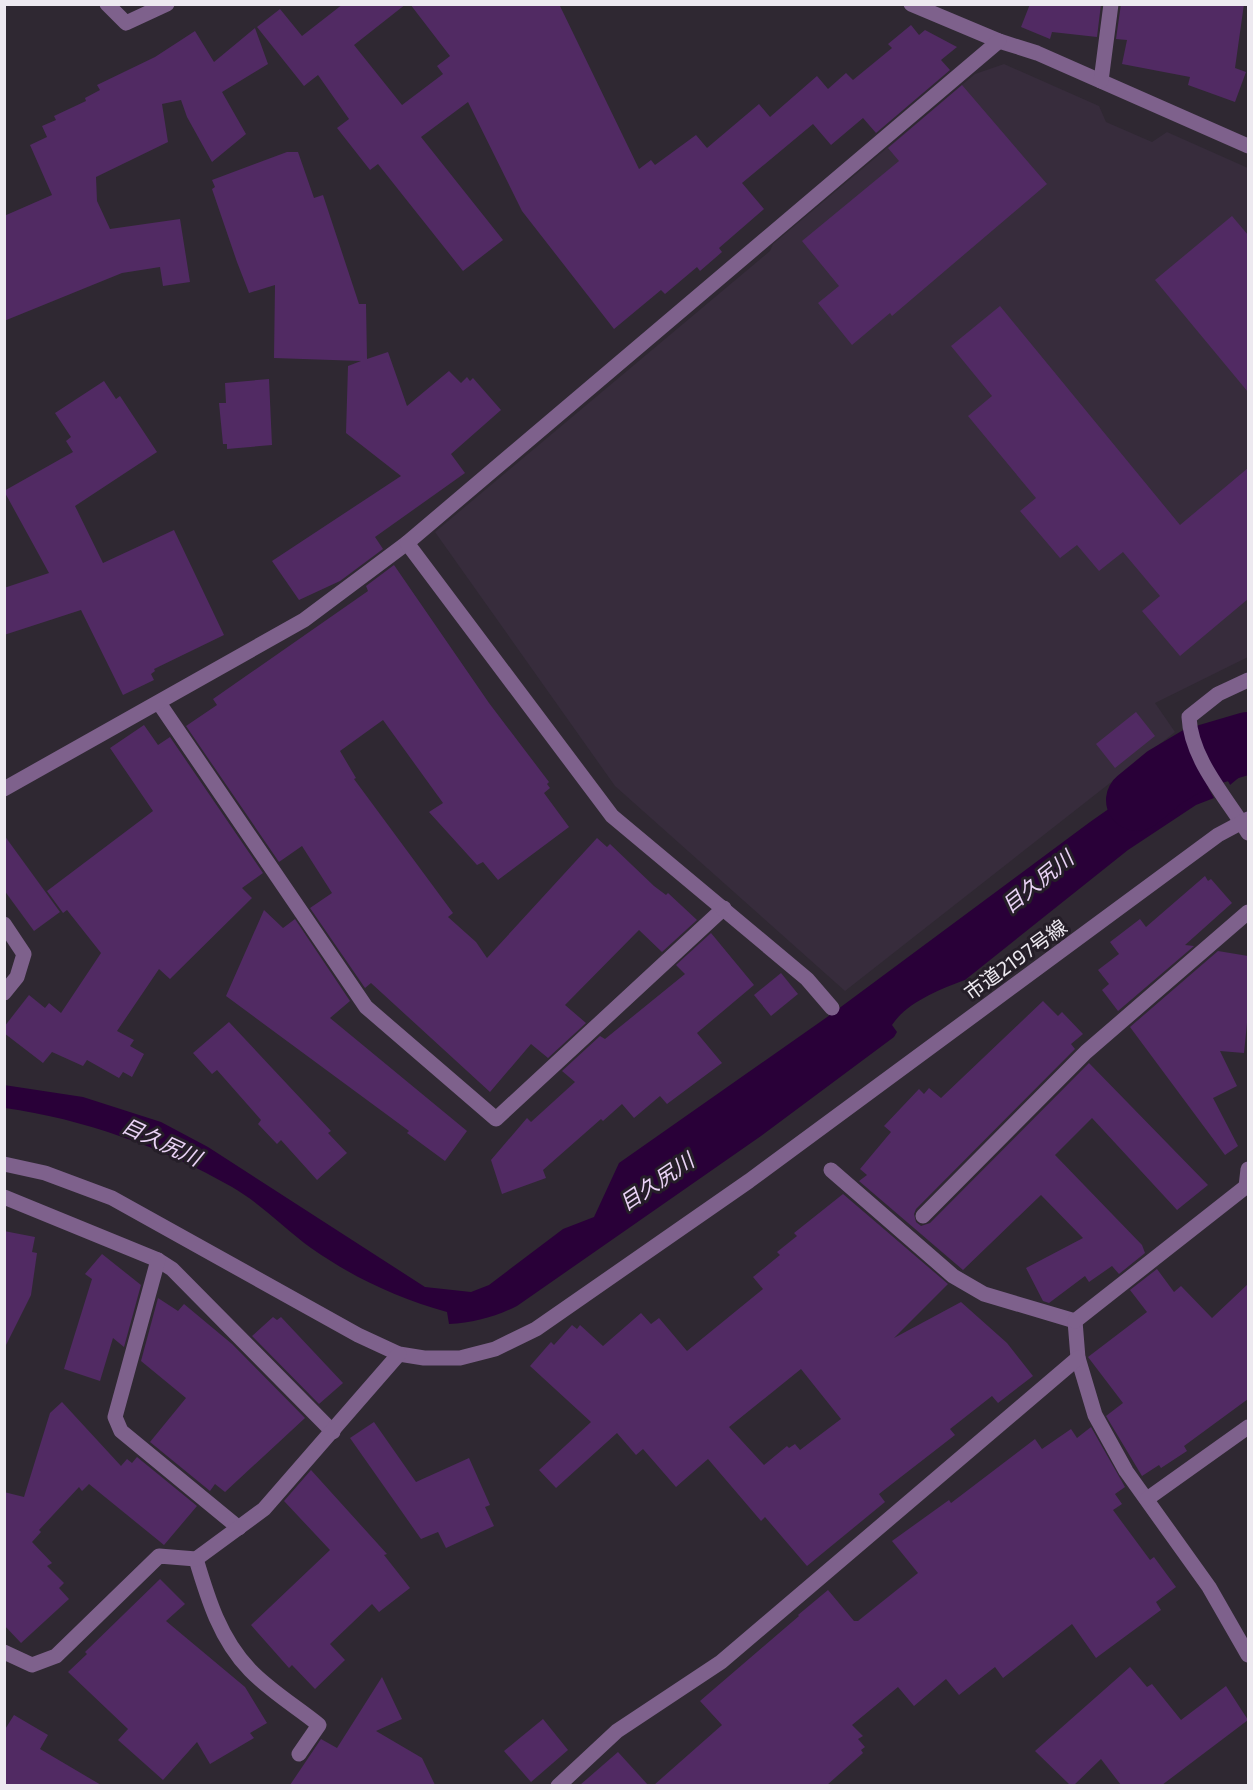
<svg xmlns="http://www.w3.org/2000/svg" width="1253" height="1790" viewBox="0 0 1253 1790" font-family="'Exo 2','Noto Sans JP',sans-serif">
<style>
.built{fill:#372c3c}
.water{fill:#290038}
.pier{fill:#2f2832}
.lines{fill:none;stroke-linecap:round;stroke-linejoin:round}
.river{stroke:#290038;stroke-width:62}
.building{fill:#512a63;fill-rule:evenodd}
.minor{stroke:#7e618c;stroke-width:15}
.labels{text-anchor:middle;dominant-baseline:central;stroke-width:6;stroke-linejoin:round;paint-order:stroke}
.street-label{font-size:20px;fill:#ede9f0;stroke:#251e28}
.water-label{font-size:21px;font-style:italic;fill:#ead3f6;stroke:#251e28}
</style>
<rect width="100%" height="100%" fill="#2f2832"/>
<polygon class="built" points="1004,64 1099,106 1106,122 1152,142 1167,132 1248,168 1248,657 1155,703 1175,732 845,991 615,786 435,532 770,251 773,244 975,74"/>
<g class="water">
<polygon points="1248,732 1248,770 1230,785 1207,742"/>
<path d="M 1187,750 L 1214,798 L 1196,805 L 1128,850 L 965,980 C 940,989 906,1003 892,1025 L 897,1032 L 894,1037 L 761,1136 L 517,1306 C 495,1317 473,1323 449,1324 L 447,1312 C 397,1298 354,1278 311,1248 C 285,1229 260,1203 232,1187 C 162,1147 83,1119 5,1108 L 4,1085 L 83,1097 L 161,1122 L 208,1147 L 425,1287 L 471,1292 L 489,1285 L 563,1229 L 594,1217 L 619,1163 L 830,1015 L 1090,822 L 1167,768 Z"/>
</g>
<polygon class="pier" points="1205,739 1207,742 1231,787 1227,786 1204,743"/>
<g class="lines">
<polyline class="river" points="1137,800 1165,777 1197,758 1248,743"/>
</g>
<g class="building">
<polygon points="343,4 406,4 354,45 402,105 443,74 437,66 450,56 410,4 559,4 639,169 651,160 655,165 696,135 707,148 759,104 770,117 817,76 828,89 846,73 853,80 892,48 888,44 911,25 919,35 925,30 957,47 941,60 950,70 876,133 863,118 831,145 813,124 742,183 764,209 719,248 722,252 700,271 697,267 665,294 661,290 614,329 522,211 468,102 421,137 503,240 463,271 378,164 370,170 337,128 349,119 318,75 304,86 257,27 280,9 302,36"/>
<polygon points="1030,4 1101,4 1097,37 1052,32 1050,39 1021,27"/>
<polygon points="1121,4 1244,4 1235,68 1246,72 1235,102 1188,85 1190,77 1122,64 1127,40 1116,39"/>
<polygon points="255,28 268,64 222,92 246,134 212,162 187,117 181,100 162,104 168,142 96,177 97,201 110,229 180,219 190,282 163,286 160,267 122,273 4,321 4,216 52,195 30,145 47,137 42,126 56,120 54,116 86,101 85,98 100,90 97,85 155,57 195,31 214,62"/>
<polygon points="962,85 1047,184 892,316 890,313 852,345 818,303 839,286 802,241 899,161 888,148"/>
<polygon points="287,152 298,152 314,198 323,195 359,304 366,304 367,359 388,352 407,406 449,371 461,383 467,377 470,381 473,378 501,410 451,454 465,473 375,537 383,549 340,581 299,600 272,561 401,476 346,433 348,366 361,361 274,358 275,285 249,293 237,262 212,189 215,187 212,180"/>
<polygon points="1232,216 1248,235 1248,392 1155,280"/>
<polygon points="1000,306 1180,525 1248,468 1248,599 1180,656 1142,611 1160,596 1123,552 1099,571 1077,545 1060,558 1020,511 1036,498 968,416 992,396 951,346"/>
<polygon points="269,379 272,445 227,449 227,444 223,444 219,403 226,403 225,383"/>
<polygon points="104,381 116,399 120,396 157,452 75,506 103,563 174,530 224,635 154,669 155,671 151,674 154,680 123,695 81,610 4,635 4,588 49,573 4,491 73,452 66,441 71,437 55,413"/>
<polygon points="394,565 489,703 549,782 547,784 550,788 544,793 569,827 498,880 483,862 477,865 429,812 443,803 383,720 340,751 356,778 354,779 453,913 448,917 476,942 487,958 597,838 607,847 610,844 654,886 666,895 668,893 697,920 662,952 639,930 565,1005 586,1023 548,1058 531,1044 490,1092 371,983 365,988 310,908 332,893 302,846 279,862 186,726 217,705 213,699 368,591 366,586"/>
<polygon points="1136,712 1155,736 1115,768 1096,744"/>
<polygon points="144,725 158,745 170,737 263,873 242,888 252,898 170,979 159,969 117,1031 134,1040 130,1046 144,1054 132,1077 123,1072 119,1078 87,1060 83,1066 52,1052 43,1063 4,1033 4,1027 29,995 45,1008 49,1003 61,1013 101,953 67,910 63,913 47,891 153,811 110,748"/>
<polygon points="4,835 60,912 34,931 4,890"/>
<polygon points="1205,876 1208,881 1211,879 1232,903 1185,945 1194,946 1118,1011 1102,990 1109,984 1098,970 1119,954 1110,942 1140,919 1146,927"/>
<polygon points="264,910 283,928 295,919 350,1001 330,1018 467,1131 445,1161 407,1133 409,1131 226,996"/>
<polygon points="711,933 754,985 697,1033 722,1063 667,1104 660,1096 634,1118 622,1104 603,1121 601,1119 543,1170 546,1178 502,1194 491,1160 527,1118 531,1122 575,1082 562,1071 600,1036 605,1039 685,974 676,965"/>
<polygon points="1218,951 1248,956 1248,1013 1244,1053 1220,1051 1237,1086 1213,1098 1238,1146 1225,1155 1130,1027"/>
<polygon points="781,973 798,994 771,1016 754,995"/>
<polygon points="1043,1001 1058,1016 1062,1012 1083,1034 1071,1044 1075,1049 916,1209 914,1214 916,1222 921,1226 930,1223 1089,1063 1208,1185 1177,1210 1092,1118 1055,1155 1142,1245 1145,1253 1119,1274 1112,1266 1089,1282 1085,1276 1049,1303 1043,1301 1026,1268 1083,1238 1041,1195 963,1270 859,1181 867,1175 860,1169 891,1132 884,1126 919,1089 924,1094 929,1088 941,1098"/>
<polygon points="229,1022 331,1131 328,1133 347,1153 317,1180 281,1140 277,1144 258,1124 261,1120 217,1070 212,1074 193,1053"/>
<path d="M 843,1194 L 948,1284 L 894,1338 L 961,1302 L 1007,1343 L 1033,1376 L 998,1403 L 992,1396 L 950,1429 L 955,1435 L 879,1494 L 885,1502 L 807,1566 L 765,1517 L 761,1521 L 708,1459 L 676,1487 L 643,1449 L 636,1455 L 617,1433 L 556,1488 L 539,1470 L 591,1422 L 530,1366 L 551,1342 L 554,1345 L 572,1325 L 577,1329 L 580,1325 L 603,1346 L 641,1313 L 651,1324 L 659,1318 L 687,1351 L 763,1289 L 753,1277 L 780,1255 L 777,1252 L 797,1236 L 794,1233 ZM 801,1369 L 841,1419 L 800,1450 L 795,1444 L 789,1448 L 787,1446 L 764,1465 L 729,1427 Z"/>
<polygon points="4,1231 35,1237 32,1252 37,1253 31,1295 4,1349"/>
<polygon points="102,1254 141,1285 124,1347 113,1338 100,1381 64,1369 92,1279 85,1274"/>
<polygon points="1157,1269 1174,1292 1181,1286 1212,1318 1248,1284 1248,1399 1184,1446 1187,1451 1161,1468 1159,1465 1142,1476 1106,1416 1123,1403 1088,1357 1147,1312 1130,1290"/>
<polygon points="158,1298 178,1311 184,1304 232,1344 305,1418 225,1492 215,1484 210,1491 150,1442 186,1398 141,1361"/>
<polygon points="273,1317 277,1320 281,1317 343,1383 319,1404 252,1336"/>
<polygon points="62,1402 121,1466 127,1459 132,1463 137,1457 197,1506 164,1545 89,1484 82,1491 79,1487 39,1530 41,1532 32,1542 52,1563 47,1566 64,1583 59,1588 69,1599 21,1643 4,1625 4,1492 24,1497 50,1413"/>
<polygon points="374,1422 416,1482 469,1458 490,1505 485,1507 494,1526 446,1548 438,1532 421,1539 350,1438"/>
<polygon points="1091,1427 1125,1487 1115,1494 1122,1504 1113,1510 1150,1560 1154,1557 1176,1587 1156,1602 1161,1610 1096,1658 1072,1624 1003,1678 995,1667 959,1695 946,1679 914,1706 898,1687 852,1725 863,1736 858,1739 865,1747 861,1750 863,1753 827,1785 654,1785 722,1725 700,1701 799,1616 798,1615 828,1590 854,1621 858,1621 918,1573 892,1541 949,1500 951,1503 1035,1439 1042,1449 1071,1429 1077,1438"/>
<polygon points="311,1470 387,1554 384,1555 410,1588 379,1612 372,1604 330,1644 345,1660 315,1689 292,1665 289,1668 251,1625 330,1550 284,1501"/>
<polygon points="160,1579 185,1604 166,1621 245,1687 267,1723 250,1733 254,1738 210,1764 197,1742 163,1780 118,1740 128,1729 68,1672 87,1654 85,1652"/>
<polygon points="1130,1667 1147,1687 1152,1684 1181,1720 1226,1686 1248,1720 1162,1785 1121,1785 1101,1759 1074,1785 1070,1785 1035,1751"/>
<polygon points="382,1677 402,1719 376,1731 422,1758 435,1785 290,1785 321,1739 337,1748"/>
<polygon points="14,1715 48,1735 40,1749 101,1785 4,1785 4,1731"/>
<polygon points="543,1719 568,1750 531,1782 504,1751"/>
<polygon points="618,1752 648,1785 580,1785"/>
</g>
<g class="lines">
<g class="minor">
<polyline points="107,4 126,23 167,4"/>
<polyline points="911,4 999,41 1037,53 1248,146"/>
<polyline points="1101,81 1111,4"/>
<path d="M 1248,680 L 1218,694 L 1189,717 C 1191,760 1227,798 1248,833"/>
<polyline points="159,703 366,1007 496,1119 724,908"/>
<polyline points="4,789 304,620 407,543"/>
<polyline points="4,924 24,954 17,977 4,993"/>
<polyline points="832,1008 807,979 612,816 407,543 999,41"/>
<polyline points="4,1164 45,1173 112,1198 358,1335 399,1354 424,1358 460,1358 495,1349 536,1329 749,1181 1218,835 1248,819"/>
<polyline points="831,1170 953,1276 984,1294 1075,1321"/>
<polyline points="1246,1187 1248,1169"/>
<polyline points="4,1197 158,1260 172,1269 333,1432"/>
<polyline points="923,1216 1086,1052 1248,912"/>
<polyline points="158,1260 115,1417 121,1431 239,1528"/>
<polyline points="1075,1321 1078,1358 1095,1415 1126,1471 1209,1587 1248,1655"/>
<polyline points="1075,1321 1248,1185"/>
<polyline points="1147,1499 1248,1427"/>
<path d="M 196,1559 C 208,1599 220,1639 250,1670 C 270,1691 297,1707 319,1725 L 299,1754"/>
<polyline points="4,1652 32,1665 56,1656 159,1556 196,1559 264,1509 399,1354"/>
<polyline points="558,1786 617,1731 721,1662 1078,1358"/>
</g>
</g>
<g class="labels">
<g class="street-label">
<text transform="translate(1015 959) rotate(-36)">市道2197号線</text>
</g>
<g class="water-label">
<text transform="translate(1037 881) rotate(-39)">目久尻川</text>
<text transform="translate(162 1141) rotate(25)">目久尻川</text>
<text transform="translate(656 1181) rotate(-34)">目久尻川</text>
</g>
</g>
<rect width="1253" height="1790" fill="none" stroke="#ede9f0" stroke-width="12"/>
</svg>
